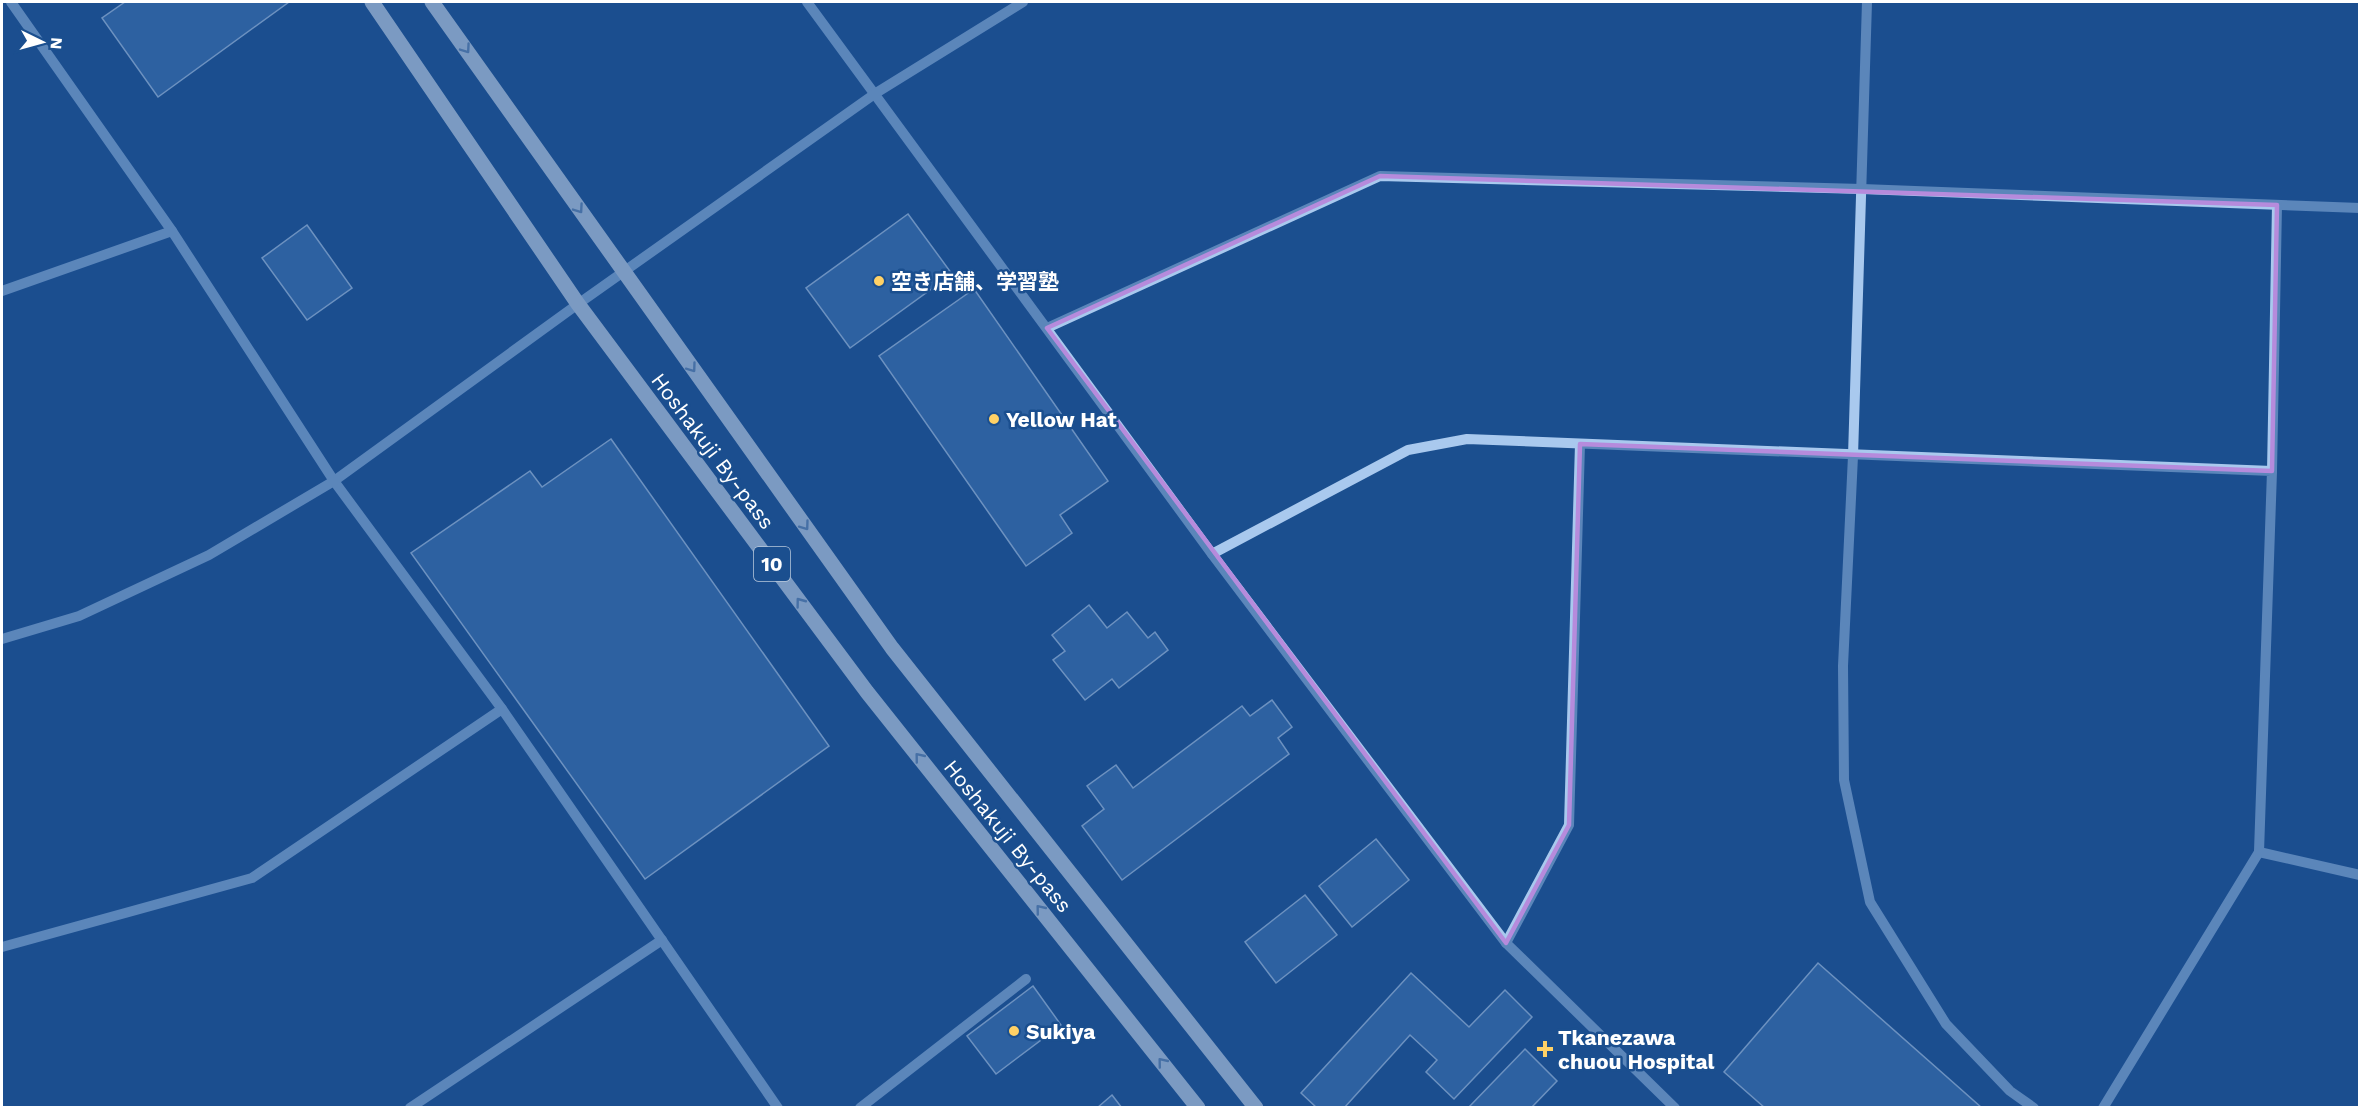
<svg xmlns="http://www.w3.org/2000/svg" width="2361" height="1109" viewBox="0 0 2361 1109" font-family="'Work Sans','Noto Sans JP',sans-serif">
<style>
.building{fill:#4478b7;stroke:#cfe3fa;stroke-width:1.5}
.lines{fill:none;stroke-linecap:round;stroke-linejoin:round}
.minor{stroke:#a9c9ee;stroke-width:10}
.major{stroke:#f0f6ff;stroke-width:15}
.oneway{stroke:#7b9ac1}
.marked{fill:none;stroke:#b68bdc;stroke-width:4.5;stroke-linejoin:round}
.poi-dot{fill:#ffd166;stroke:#1b4f8f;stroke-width:2}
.labels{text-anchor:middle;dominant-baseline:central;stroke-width:5;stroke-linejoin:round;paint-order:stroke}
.shield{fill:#1b4f8f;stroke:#bbcadd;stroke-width:1.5}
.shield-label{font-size:20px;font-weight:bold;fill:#fff}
.poi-label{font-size:21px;font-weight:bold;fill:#fff;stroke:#1b4f8f;text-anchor:start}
.street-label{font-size:21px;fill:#fff;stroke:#1b4f8f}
</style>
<rect width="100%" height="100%" fill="#1b4f8f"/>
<g class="building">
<polygon points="125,2 289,2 158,97 102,18"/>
<polygon points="908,214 952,274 850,348 806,288"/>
<polygon points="307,225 352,288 307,320 262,258"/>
<polygon points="974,289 1108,481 1060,515 1072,533 1026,566 879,356"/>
<polygon points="611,439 829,746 645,879 411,553 530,471 542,487"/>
<polygon points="1089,605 1107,628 1127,612 1148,638 1155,632 1168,650 1119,688 1112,679 1085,700 1053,660 1065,651 1052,635"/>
<polygon points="1272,700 1292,727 1278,738 1289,754 1122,880 1082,826 1104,809 1087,786 1116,765 1133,788 1242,706 1250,716"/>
<polygon points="1376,839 1409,880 1352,927 1319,886"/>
<polygon points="1305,895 1337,935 1276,983 1245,942"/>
<polygon points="1818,963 1982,1108 1765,1108 1724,1072"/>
<polygon points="1411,973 1469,1027 1505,990 1532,1017 1454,1099 1426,1072 1437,1060 1410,1035 1344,1108 1317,1108 1301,1093"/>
<polygon points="1033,986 1061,1025 996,1074 967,1036"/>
<polygon points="1525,1049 1557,1081 1531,1108 1468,1108"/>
<polygon points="1112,1095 1122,1108 1097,1108"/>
</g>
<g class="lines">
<g class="minor">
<polyline points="11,2 172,231 334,481 502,709 778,1108"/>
<polyline points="807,2 1212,554 1506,943 1675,1108"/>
<polyline points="1867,2 1853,456 1843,666 1844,780 1870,902 1946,1024 2010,1091 2034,1108"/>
<polyline points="2,291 172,231"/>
<polyline points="1047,328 1380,176 1862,189 2360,208"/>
<polyline points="2272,471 2277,205"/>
<polyline points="1212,554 1408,450 1467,439 2272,471 2259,852 2103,1108"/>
<polyline points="2,639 79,616 209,555 334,481 578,304 876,93 1023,2"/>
<polyline points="2259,852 2360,875"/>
<polyline points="1506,943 1569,825 1580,444"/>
<polyline points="2,947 252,878 502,709"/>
<polyline points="410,1108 662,940"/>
<polyline points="860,1108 1026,979"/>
</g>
<g class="major">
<polyline points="372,2 578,304 867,692 1198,1108"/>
<polyline points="432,2 892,648 1256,1108"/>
</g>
</g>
<defs><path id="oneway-chevron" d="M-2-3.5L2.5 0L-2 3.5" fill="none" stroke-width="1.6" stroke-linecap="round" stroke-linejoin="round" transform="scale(1.5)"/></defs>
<g class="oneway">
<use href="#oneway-chevron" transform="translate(466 49) rotate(55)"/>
<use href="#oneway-chevron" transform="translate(579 209) rotate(55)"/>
<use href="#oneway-chevron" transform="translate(692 368) rotate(54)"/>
<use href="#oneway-chevron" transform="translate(805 526) rotate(54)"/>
<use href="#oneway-chevron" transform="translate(800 602) rotate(-127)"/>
<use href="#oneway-chevron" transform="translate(919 757) rotate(-129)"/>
<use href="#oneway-chevron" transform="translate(1040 909) rotate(-129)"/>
<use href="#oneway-chevron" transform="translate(1162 1062) rotate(-129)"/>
</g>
<path d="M0 0H2361V1109H0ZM 1380,176 L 2277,205 L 2272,471 L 1580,444 L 1569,825 L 1506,943 L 1047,328 Z" fill="#1b4f8f" fill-opacity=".55" fill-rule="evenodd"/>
<path class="marked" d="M 1380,176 L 2277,205 L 2272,471 L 1580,444 L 1569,825 L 1506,943 L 1047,328 Z"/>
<g class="poi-dot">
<circle cx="879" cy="281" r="6"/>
<circle cx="994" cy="419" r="6"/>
<circle cx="1014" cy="1031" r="6"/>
<path d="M1542 1040h6v6h6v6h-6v6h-6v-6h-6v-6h6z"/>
</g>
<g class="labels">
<rect class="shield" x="754" y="547" width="36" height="34" rx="4.5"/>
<g class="shield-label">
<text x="772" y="564">10</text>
</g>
<g class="poi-label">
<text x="891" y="281">空き店舗、学習塾</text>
<text x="1006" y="419">Yellow Hat</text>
<text x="1026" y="1031">Sukiya</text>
<text x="1558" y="1037">Tkanezawa<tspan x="1558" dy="24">chuou Hospital</tspan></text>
</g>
<g class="street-label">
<text transform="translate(713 451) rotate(53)">Hoshakuji By-pass</text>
<text transform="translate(1008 836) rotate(51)">Hoshakuji By-pass</text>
</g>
</g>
<rect width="2361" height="1109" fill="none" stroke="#ffffff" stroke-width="6"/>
<g transform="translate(42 42) rotate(95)" stroke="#1b4f8f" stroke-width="4.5" paint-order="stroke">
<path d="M0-4.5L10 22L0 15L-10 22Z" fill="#ffffff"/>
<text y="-9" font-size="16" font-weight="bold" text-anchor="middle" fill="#ffffff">N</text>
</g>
</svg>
